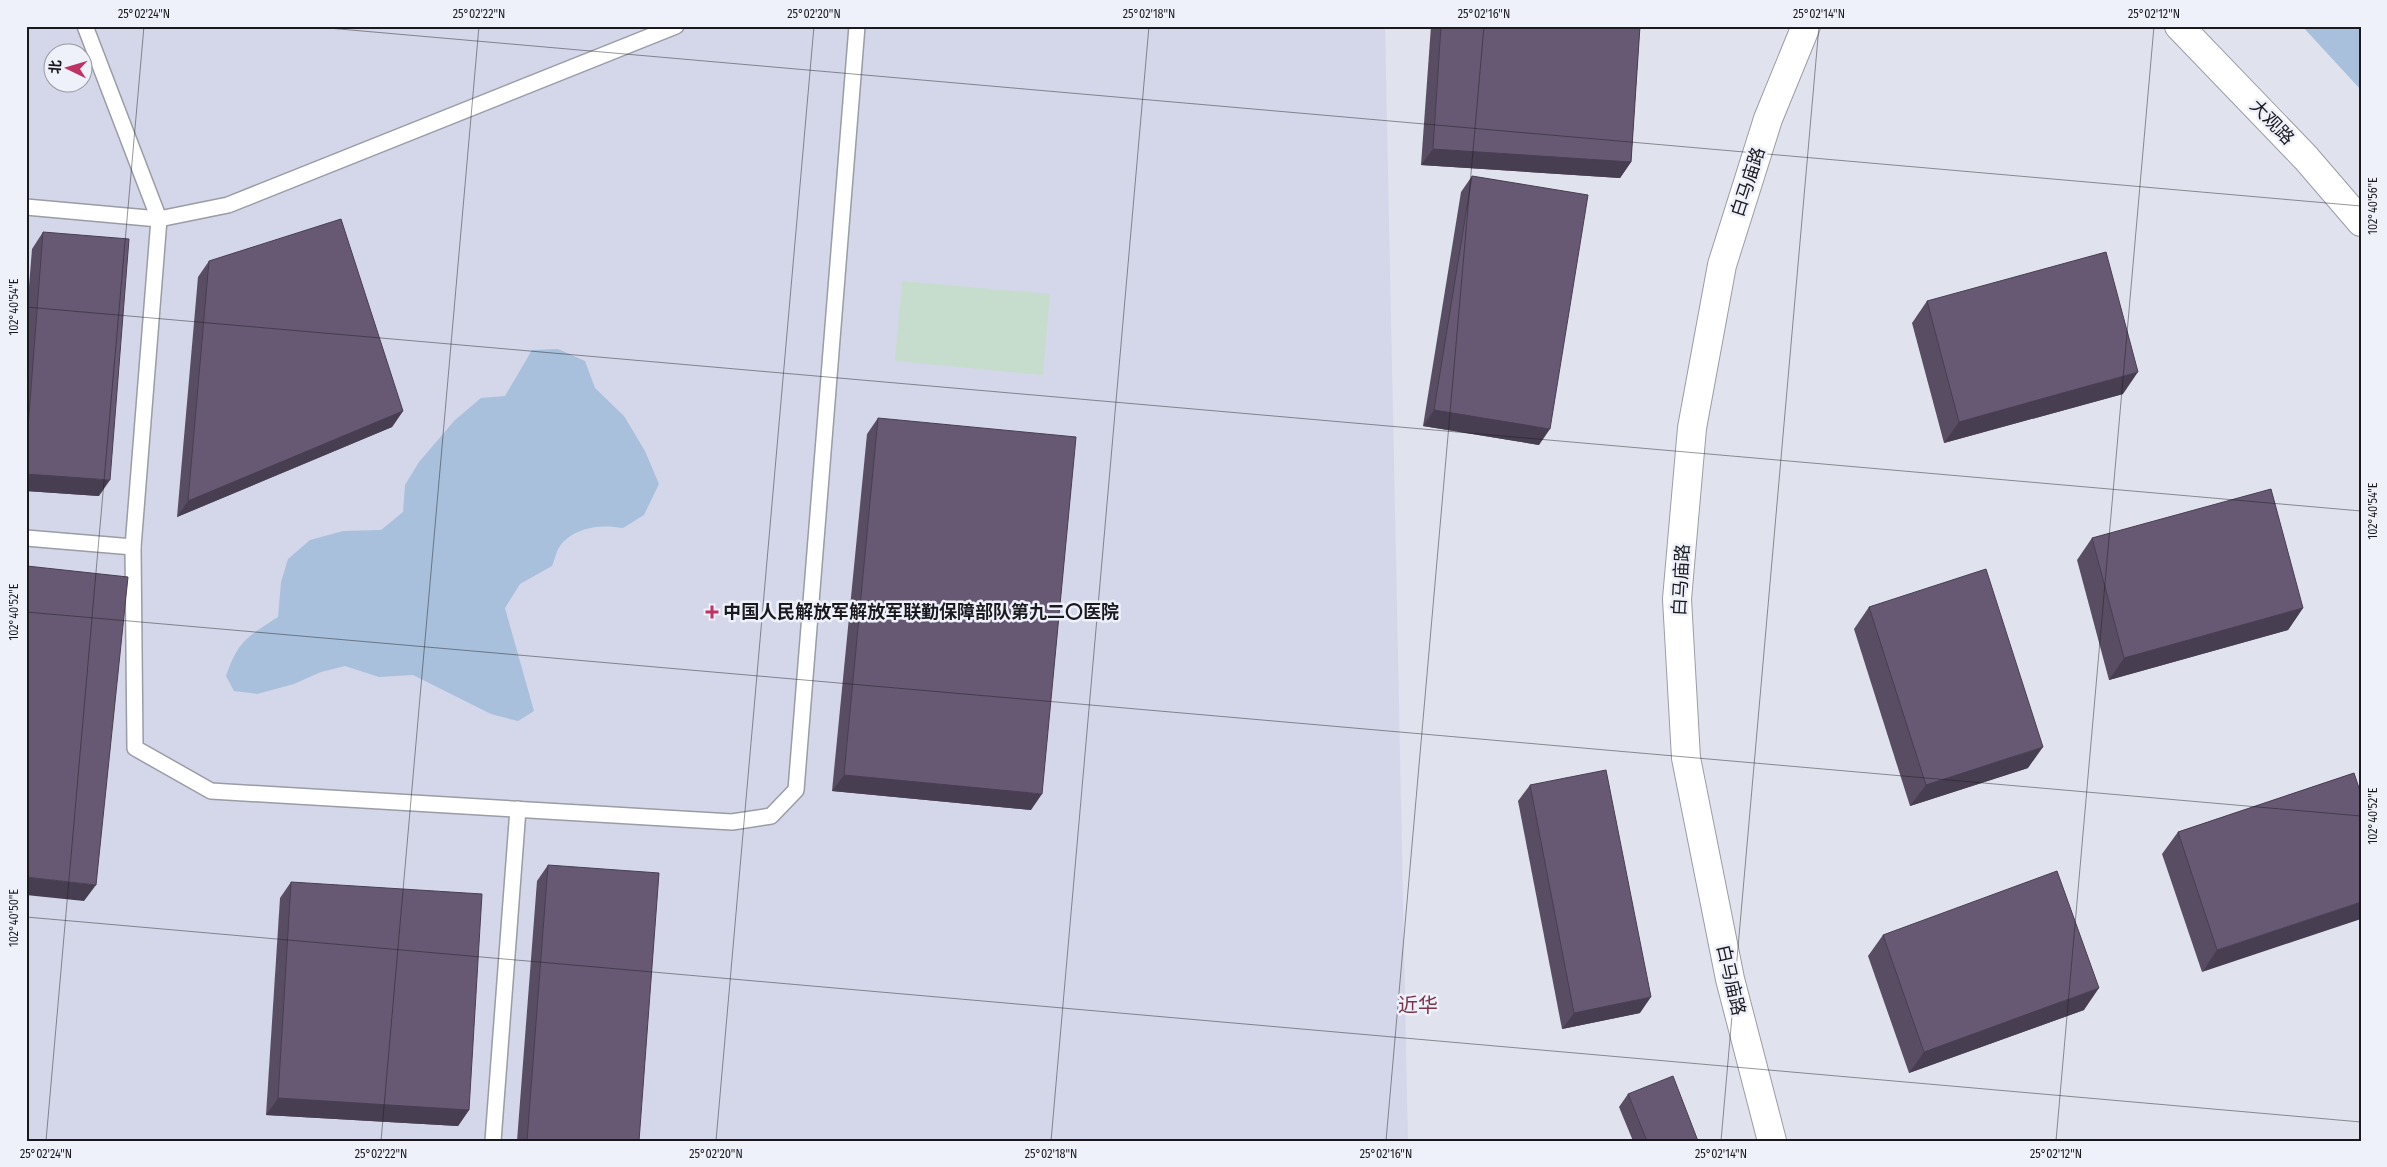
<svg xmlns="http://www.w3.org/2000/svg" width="2387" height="1167" viewBox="0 0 2387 1167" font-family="'Fira Sans Condensed','Noto Sans SC',sans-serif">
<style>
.built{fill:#d4d7e9;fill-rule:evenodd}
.green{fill:#c6dccc}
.water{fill:#a8c0db}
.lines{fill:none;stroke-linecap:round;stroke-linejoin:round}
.lane-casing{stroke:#9a9ca6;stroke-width:18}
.street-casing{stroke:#9a9ca6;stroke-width:30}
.secondary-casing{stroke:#9a9ca6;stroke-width:30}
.lane{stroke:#fff;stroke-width:15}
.street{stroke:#fff;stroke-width:28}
.secondary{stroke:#fff;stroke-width:28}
.wall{fill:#594d64}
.shaded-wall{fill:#483e51}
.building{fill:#675974;stroke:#483e51}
.ticks{fill:none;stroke:#1a1a1e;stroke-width:1;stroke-opacity:0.45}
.poi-dot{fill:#bf3264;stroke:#eef0fa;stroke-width:2}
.labels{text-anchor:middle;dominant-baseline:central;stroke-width:5;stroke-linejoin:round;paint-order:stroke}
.street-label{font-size:18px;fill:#1a1a1e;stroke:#eef0fa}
.poi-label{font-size:18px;font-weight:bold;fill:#1a1a1e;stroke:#eef0fa;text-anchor:start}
.quarter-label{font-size:20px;fill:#7b3549;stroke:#eef0fa}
.neatline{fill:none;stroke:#1a1a1e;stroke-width:2}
.ticks-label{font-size:12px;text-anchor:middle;fill:#1a1a1e}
</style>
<rect width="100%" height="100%" fill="#e0e3ed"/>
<path class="built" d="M 26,26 L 1385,26 L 1408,1141 L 26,1141 ZM 52,52 L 82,52 L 82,82 L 52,82 Z"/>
<polygon class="green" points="902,281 1050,294 1043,375 895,361"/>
<g class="water">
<polygon points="2302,26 2361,26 2361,90"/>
<path d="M 558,349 L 585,361 L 595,388 L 624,416 L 645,451 L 659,484 L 644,515 L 623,528 C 601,524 574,527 560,546 C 556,551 555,560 552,566 L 520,584 L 505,608 L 534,711 L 518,721 L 491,714 L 413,675 L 379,677 L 345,666 L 321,672 L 294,684 L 257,694 L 234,691 L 226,676 C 238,641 247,637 278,617 L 281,582 L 288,559 L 310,540 L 343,531 L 381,530 L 403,512 L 405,485 L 419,462 L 455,420 L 481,398 L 505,396 L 532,350 Z"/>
</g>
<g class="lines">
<g class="lane-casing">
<g id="lane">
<polyline points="85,26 159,219 228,205 676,26"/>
<polyline points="26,207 159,219 133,547 135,748 211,791 732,822 771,816 796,790 857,26"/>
<polyline points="26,538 133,547"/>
<polyline points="493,1141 518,809"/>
</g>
</g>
<g class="street-casing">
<polyline id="street" points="1772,1141 1730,979 1686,758 1677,599 1692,428 1722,265 1768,119 1806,26"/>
</g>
<g class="secondary-casing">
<polyline id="secondary" points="2179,26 2306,158 2361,222"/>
</g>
<use href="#lane" class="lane"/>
<use href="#street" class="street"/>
<use href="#secondary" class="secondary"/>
</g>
<g class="wall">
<polygon points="1431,26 1640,26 1631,162 1620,178 1421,165"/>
<polygon points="1472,176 1539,445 1423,426 1461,192"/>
<polygon points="43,232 99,496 26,491 26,324 32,249"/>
<polygon points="209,261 403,411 392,427 177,517 198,277"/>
<polygon points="1927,301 2123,394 1944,443 1912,323"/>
<polygon points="878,418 1031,810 832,791 867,434"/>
<polygon points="2092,538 2303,608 2288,630 2109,680 2077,560"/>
<polygon points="1869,607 2028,768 1910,806 1854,629"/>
<polygon points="2354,773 2202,972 2162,854 2178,832"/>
<polygon points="1530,785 1640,1013 1562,1029 1518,801"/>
<polygon points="548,865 639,1141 517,1141 537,881"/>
<polygon points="291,882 469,1110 458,1126 266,1115 280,898"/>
<polygon points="1883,935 2084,1010 1909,1073 1868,956"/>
<polygon points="1628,1094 1698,1141 1633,1141 1619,1107"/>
</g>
<g class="shaded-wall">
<polygon points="1433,149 1631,162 1620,178 1421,165"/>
<polygon points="2138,372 2123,394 1944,443 1959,422"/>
<polygon points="1434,410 1550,429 1539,445 1423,426"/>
<polygon points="403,411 392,427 177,517 188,501"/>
<polygon points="26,474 110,480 99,496 26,491"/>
<polygon points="2303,608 2288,630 2109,680 2124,658"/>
<polygon points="2043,747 2028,768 1910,806 1926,785"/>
<polygon points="844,775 1042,794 1031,810 832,791"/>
<polygon points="26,877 96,885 84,901 26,895"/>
<polygon points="2361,902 2361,919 2202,972 2217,950"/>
<polygon points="2099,988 2084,1010 1909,1073 1924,1052"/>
<polygon points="1651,997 1640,1013 1562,1029 1574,1013"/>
<polygon points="278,1098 469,1110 458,1126 266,1115"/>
</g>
<g class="building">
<polygon points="1441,26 1640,26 1631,162 1433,149"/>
<polygon points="1472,176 1588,195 1550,429 1434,410"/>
<polygon points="341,219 403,411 188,501 209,261"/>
<polygon points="43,232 129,239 110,480 26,474 26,454"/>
<polygon points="2106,252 2138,372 1959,422 1927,301"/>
<polygon points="878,418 1076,437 1042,794 844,775"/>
<polygon points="2271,489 2303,608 2124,658 2092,538"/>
<polygon points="27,566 128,577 96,885 26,877 26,577"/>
<polygon points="1986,569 2043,747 1926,785 1869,607"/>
<polygon points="1606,770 1651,997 1574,1013 1530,785"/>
<polygon points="2354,773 2361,794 2361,902 2217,950 2178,832"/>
<polygon points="548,865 659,873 639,1141 527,1141"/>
<polygon points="2057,871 2099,988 1924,1052 1883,935"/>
<polygon points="291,882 482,894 469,1110 278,1098"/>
<polygon points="1673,1076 1698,1141 1647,1141 1628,1094"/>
</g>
<path class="ticks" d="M 305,26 L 2361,206M 26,307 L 2361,511M 26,612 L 2361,816M 26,917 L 2361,1122M 46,1141 L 144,26M 381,1141 L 479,26M 716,1141 L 814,26M 1051,1141 L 1149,26M 1386,1141 L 1484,26M 1721,1141 L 1819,26M 2056,1141 L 2154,26"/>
<path class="poi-dot" d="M709.5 604.5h5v5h5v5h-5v5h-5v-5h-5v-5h5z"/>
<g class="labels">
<g class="street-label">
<text transform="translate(2272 122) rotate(46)">大观路</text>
<text transform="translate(1748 182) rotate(-72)">白马庙路</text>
<text transform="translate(1681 580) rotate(-87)">白马庙路</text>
<text transform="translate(1731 980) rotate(77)">白马庙路</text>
</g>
<g class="poi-label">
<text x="723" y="612">中国人民解放军解放军联勤保障部队第九二〇医院</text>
</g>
<g class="quarter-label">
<text x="1418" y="1005">近华</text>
</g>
</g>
<rect width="2387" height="1167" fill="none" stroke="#eef0fa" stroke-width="55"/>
<g transform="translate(68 68) rotate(275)"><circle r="24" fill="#eef0fa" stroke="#999aa2"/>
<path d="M0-4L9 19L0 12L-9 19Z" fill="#bf3264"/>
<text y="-8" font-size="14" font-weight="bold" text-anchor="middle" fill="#1a1a1e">北</text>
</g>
<rect x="28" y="28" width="2332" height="1112" class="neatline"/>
<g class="ticks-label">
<text x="144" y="18">25°02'24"N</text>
<text x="479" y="18">25°02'22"N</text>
<text x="814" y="18">25°02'20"N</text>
<text x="1149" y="18">25°02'18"N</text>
<text x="1484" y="18">25°02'16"N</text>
<text x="1819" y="18">25°02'14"N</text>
<text x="2154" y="18">25°02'12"N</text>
<text transform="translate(2373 206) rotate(-90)" y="4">102°40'56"E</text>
<text transform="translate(14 307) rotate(-90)" y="4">102°40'54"E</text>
<text transform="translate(2373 511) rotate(-90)" y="4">102°40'54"E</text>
<text transform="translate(14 612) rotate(-90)" y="4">102°40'52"E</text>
<text transform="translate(2373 816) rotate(-90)" y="4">102°40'52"E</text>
<text transform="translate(14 918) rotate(-90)" y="4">102°40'50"E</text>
<text x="46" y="1158">25°02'24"N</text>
<text x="381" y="1158">25°02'22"N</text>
<text x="716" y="1158">25°02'20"N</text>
<text x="1051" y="1158">25°02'18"N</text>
<text x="1386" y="1158">25°02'16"N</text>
<text x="1721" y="1158">25°02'14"N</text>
<text x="2056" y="1158">25°02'12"N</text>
</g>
</svg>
